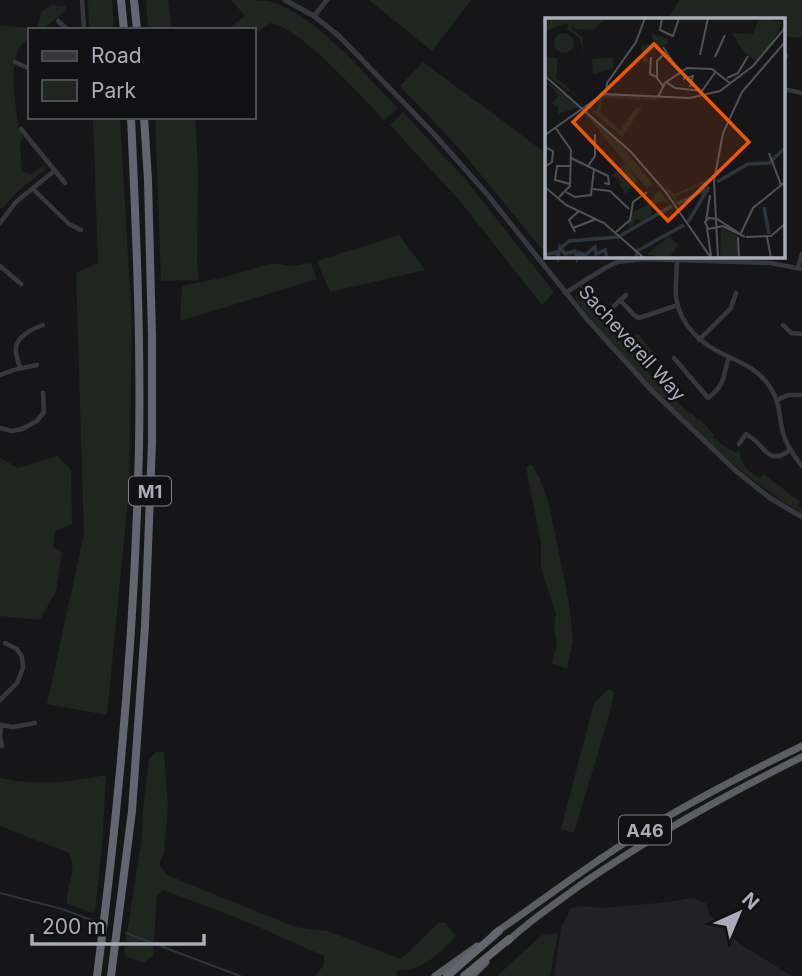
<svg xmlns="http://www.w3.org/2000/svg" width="802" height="976" viewBox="0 0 802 976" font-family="Inter,sans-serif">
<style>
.built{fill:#222225}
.green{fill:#1e261f}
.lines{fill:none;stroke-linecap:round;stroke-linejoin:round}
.stream{stroke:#2c353c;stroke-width:2}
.minor{stroke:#37383d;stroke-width:4.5}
.tertiary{stroke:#37383d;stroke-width:5}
.trunk{stroke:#5b5e65;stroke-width:7}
.motorway{stroke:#63666e;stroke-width:8}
.labels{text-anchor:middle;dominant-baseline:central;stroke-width:5;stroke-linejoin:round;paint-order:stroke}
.shield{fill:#111113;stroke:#7b7e86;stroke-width:2}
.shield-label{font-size:18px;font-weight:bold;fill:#a8adb8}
.street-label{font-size:19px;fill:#a8adb8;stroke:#111113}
.inset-river{fill:none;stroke:#2c353c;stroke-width:3.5}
.inset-road{fill:none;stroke:#505258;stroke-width:2}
.view{fill:#e8590c;fill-opacity:0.15;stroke:#e8590c;stroke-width:3.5}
.inset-edge{fill:none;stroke:#a8adb8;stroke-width:3.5}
</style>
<rect width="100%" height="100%" fill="#161618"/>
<polygon class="built" points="693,898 706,903 710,916 740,944 792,976 554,976 561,928 571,908 582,906 600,908 659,903"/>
<g class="green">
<polygon points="88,0 112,0 114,30 89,30"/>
<polygon points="146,0 168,0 172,30 148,30"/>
<path d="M 231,0 C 243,0 258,0 269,1 C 316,14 364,74 398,108 L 384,120 C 362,97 299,26 270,23 L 254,35 L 254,30 L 226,30 L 245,16 Z"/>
<polygon points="369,0 471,0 432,51"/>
<polygon points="679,0 802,0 802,38 783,36 783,19 668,19"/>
<path d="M 51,5 L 65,6 L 66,10 L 42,30 L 30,30 L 30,38 C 4,51 16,105 19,129 L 23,137 L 20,144 L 22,172 L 31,174 L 45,165 L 46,169 L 17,192 L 2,209 L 0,207 L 0,25 L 37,29 L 41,12 Z"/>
<polygon points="423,62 546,153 546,254 457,146 400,86"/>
<polygon points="403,112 466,180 554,292 542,305 459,200 390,125"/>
<polygon points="93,117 120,117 132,324 129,489 107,715 47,704 84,534 76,273 98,263"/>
<polygon points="155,117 195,117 198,168 197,264 199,280 161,281"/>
<polygon points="399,235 425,270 330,292 317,261"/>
<polygon points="311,263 317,279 180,321 182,286 225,277 270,264 280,264 291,266"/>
<path d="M 582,285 L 598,304 L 595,307 L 615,332 L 628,340 L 636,335 L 639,335 L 654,354 L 653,360 L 645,367 L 655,380 L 690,414 L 692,413 L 698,420 L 700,419 L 714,435 L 713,437 L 721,444 L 736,453 L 737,451 L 740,453 C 742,466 748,472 760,478 L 764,474 L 800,502 L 797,505 L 802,508 L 802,514 C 715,459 642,382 578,303 C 573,296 576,289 582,285 Z"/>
<polygon points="57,456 71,470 72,524 55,531 53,547 62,552 56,591 40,620 0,616 0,458 18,468"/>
<polygon points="532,465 539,477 549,504 569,603 573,640 567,669 552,663 557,645 554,628 556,614 541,568 541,543 526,467"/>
<polygon points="609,689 614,692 610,712 574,833 561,829 594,703"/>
<path d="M 156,752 L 164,752 L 168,807 L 164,853 L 159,864 L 167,875 L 295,927 L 328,931 L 401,959 L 438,923 L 445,923 L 456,936 C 440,952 423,972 398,970 L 397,976 L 315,976 L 324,965 L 324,956 L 240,919 L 163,890 L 157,896 L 153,955 L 144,963 L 125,956 L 124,952 L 142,837 L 143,809 L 149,759 Z"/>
<path d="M 106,775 L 102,848 L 95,911 L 91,913 L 67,903 C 66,885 78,871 69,853 L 0,826 L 0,778 C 36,786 71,782 106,775 Z"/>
<polygon points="558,933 550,976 497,976 542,935"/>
</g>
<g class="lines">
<g class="stream">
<polyline points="0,893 62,909 94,921"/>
<polyline points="126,933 240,976"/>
</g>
<g class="minor">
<polyline points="82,0 84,30"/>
<polyline points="58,21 68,30"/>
<polyline points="783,59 786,56"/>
<polyline points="15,62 30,69"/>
<polyline points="783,89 802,93"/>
<polyline points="21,129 65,183"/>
<polyline points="33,189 69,224 81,230"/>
<polyline points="0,223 16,202 54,171"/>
<path d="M 677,259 C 677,271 675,285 676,297 C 680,326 702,345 727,356 C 743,363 760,371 770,387 C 780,401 779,417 783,433 C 786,445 794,456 802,466"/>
<polyline points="0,266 21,284"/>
<polyline points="798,267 802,254"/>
<polyline points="565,293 605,268 617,262 643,259 771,263 802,269"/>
<polyline points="620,300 634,315 639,318 678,305"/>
<polyline points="614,306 626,295"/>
<polyline points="783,325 791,333 802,334"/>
<polyline points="699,340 731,308 736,293"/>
<path d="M 674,358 L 708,398 C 727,383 722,377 729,357"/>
<path d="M 20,368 C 19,363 16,357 16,352 C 14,337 32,329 43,325"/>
<polyline points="0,375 17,369 37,365"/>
<polyline points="777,400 788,395 802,395"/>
<polyline points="0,428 12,431 22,429 37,421 44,412 43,393"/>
<polyline points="739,444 746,434 756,441 766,452 772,456 780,456 791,450"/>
<polyline points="0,700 17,683 23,668 22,657 17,649 5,643"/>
<polyline points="0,725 13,727 35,723"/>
<polyline points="1,725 0,737 2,746"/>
</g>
<g class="tertiary">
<polyline points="285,0 314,16 339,36 434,134 487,194 587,319 653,392 736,471 770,498 802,517"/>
<polyline points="314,16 327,0"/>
</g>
<g class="trunk">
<path d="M 495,933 C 541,901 585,868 632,838 C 686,804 744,774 802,746"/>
<path d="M 507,942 C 529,921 555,904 579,886 C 650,837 725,795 802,757"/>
<polyline points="435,976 477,946"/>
<polyline points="472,976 486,962"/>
</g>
<g class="motorway">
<polyline points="121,0 124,30"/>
<polyline points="134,0 137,30"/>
<path d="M 97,976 C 120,800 135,624 139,447 C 141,337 136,227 131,117"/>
<polyline points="111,976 132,811 145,626 152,443 152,336 148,180 144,117"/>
<polyline points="447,976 499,931"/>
<polyline points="464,976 509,939"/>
</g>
</g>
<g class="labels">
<g class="shield">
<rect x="129" y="476.5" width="42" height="29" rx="5"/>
<rect x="619" y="815.5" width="52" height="29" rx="5"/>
</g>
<g class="shield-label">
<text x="150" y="491">M1</text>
<text x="645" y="830">A46</text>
</g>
<g class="street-label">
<text transform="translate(632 343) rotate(48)">Sacheverell Way</text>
</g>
</g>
<g transform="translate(545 18)">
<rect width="240" height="240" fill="#161618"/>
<path d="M 0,0 L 60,0 L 49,12 L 30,11 L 27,5 L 28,11 L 37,20 L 39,35 L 34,19 L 22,12 L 23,5 L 0,13 ZM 214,0 L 237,4 L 227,26 L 240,9 L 219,36 L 211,43 L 198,33 L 187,15 L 208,16 ZM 106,15 L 123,21 L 122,26 L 101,37 L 104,43 L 98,45 L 96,28 L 109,24 ZM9 25a10 10 0 1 1 20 0a10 10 0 1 1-20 0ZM 0,38 L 13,40 L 11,60 L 41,85 L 0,56 ZM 68,39 L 69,50 L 48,56 L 47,41 ZM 0,62 L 13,72 L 35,89 L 13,96 L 13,88 L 7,85 L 14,78 ZM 62,76 L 112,80 L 112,82 L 57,80 L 55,94 L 75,113 L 91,89 L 97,90 L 77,119 L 41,88 L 52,93 L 54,82 L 49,81 ZM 38,93 L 73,124 L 108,166 L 101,170 ZM 81,145 L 92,163 L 80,176 L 72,160 L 66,158 ZM 162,154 L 161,173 L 155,176 L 153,169 L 131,178 L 133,188 L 117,165 L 130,176 L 161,162 ZM 114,172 L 126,187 L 118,183 L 106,188 L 107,197 L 96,203 L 91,201 L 87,209 L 83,206 L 87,194 L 102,187 ZM 176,209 L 192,218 L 194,240 L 175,240 ZM 124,218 L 133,227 L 124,240 L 102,236 Z" fill="#1e261f"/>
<path class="inset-river" d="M 172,164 L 203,146 L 224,145 L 240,130M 132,186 L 162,171M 219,189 L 224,216M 143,204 L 164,169M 17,229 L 24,223 L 73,219 L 127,188M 0,237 L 11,234 L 13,239 L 15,229 L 20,236 L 30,233 L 32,240 L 34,235 L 40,237 L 50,229 L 51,236 L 60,232 L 62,240M 91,240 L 92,233 L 139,207"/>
<path class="inset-road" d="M 117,0 L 115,12 L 128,18 L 134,0M 118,29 L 134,53M 155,37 L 163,0M 106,39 L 105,56 L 112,59M 170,39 L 180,17M 0,58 L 86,134 L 120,173 L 166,240M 182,60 L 193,55 L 203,38M 138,61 L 148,58 L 145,69M 121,64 L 130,70 L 157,73 L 171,53M 118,68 L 112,60 L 112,43 L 121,34M 61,75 L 62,65 L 91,24 L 100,0M 113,79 L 120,65 L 142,50 L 167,51 L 186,66M 10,109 L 26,132 L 25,168 L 14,179M 0,117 L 58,76 L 145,80 L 175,73 L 208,48 L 240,10M 0,129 L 8,133 L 7,144 L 0,149M 224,135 L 236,167M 26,140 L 63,158 L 64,166 L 59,165M 43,148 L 50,138 L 50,116M 25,166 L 10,162 L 12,148 L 25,148M 0,169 L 21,187 L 59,205 L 99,240M 48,171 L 65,173 L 84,191M 21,174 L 30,179 L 46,177 L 49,151M 164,200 L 172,201 L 200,219 L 178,208 L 163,211 L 160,204 ZM 161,203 L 165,177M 28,210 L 51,201M 162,210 L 166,238M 30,214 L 24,202 L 34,193M 71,214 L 85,202 L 88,184 L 102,174M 196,215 L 208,190 L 240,164M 193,219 L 194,240M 201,219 L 226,218 L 240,206M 222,219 L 226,240M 173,240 L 169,163 L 178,115 L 197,74 L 240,24"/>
<path class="view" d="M 109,26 L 204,124 L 123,203 L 28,104 Z"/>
<rect width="240" height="240" class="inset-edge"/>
</g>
<rect x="28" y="28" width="228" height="91" fill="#111113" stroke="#4d4f55" stroke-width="2"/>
<rect x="42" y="51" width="35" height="10" fill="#37383d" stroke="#4d4f55" stroke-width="2"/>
<text x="91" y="63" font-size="21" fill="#a8adb8">Road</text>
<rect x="42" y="80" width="35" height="21" fill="#1e261f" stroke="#4d4f55" stroke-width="2"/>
<text x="91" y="98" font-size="21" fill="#a8adb8">Park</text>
<g transform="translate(739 913) rotate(44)" stroke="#111113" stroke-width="5" paint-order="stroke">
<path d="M0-5L12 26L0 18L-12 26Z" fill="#a8adb8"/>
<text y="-10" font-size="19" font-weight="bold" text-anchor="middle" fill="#a8adb8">N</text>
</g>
<path d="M32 934v10h172v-10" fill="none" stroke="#a8adb8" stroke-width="3.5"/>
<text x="42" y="934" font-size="21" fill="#a8adb8" stroke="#111113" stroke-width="5" paint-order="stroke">200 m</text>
</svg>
